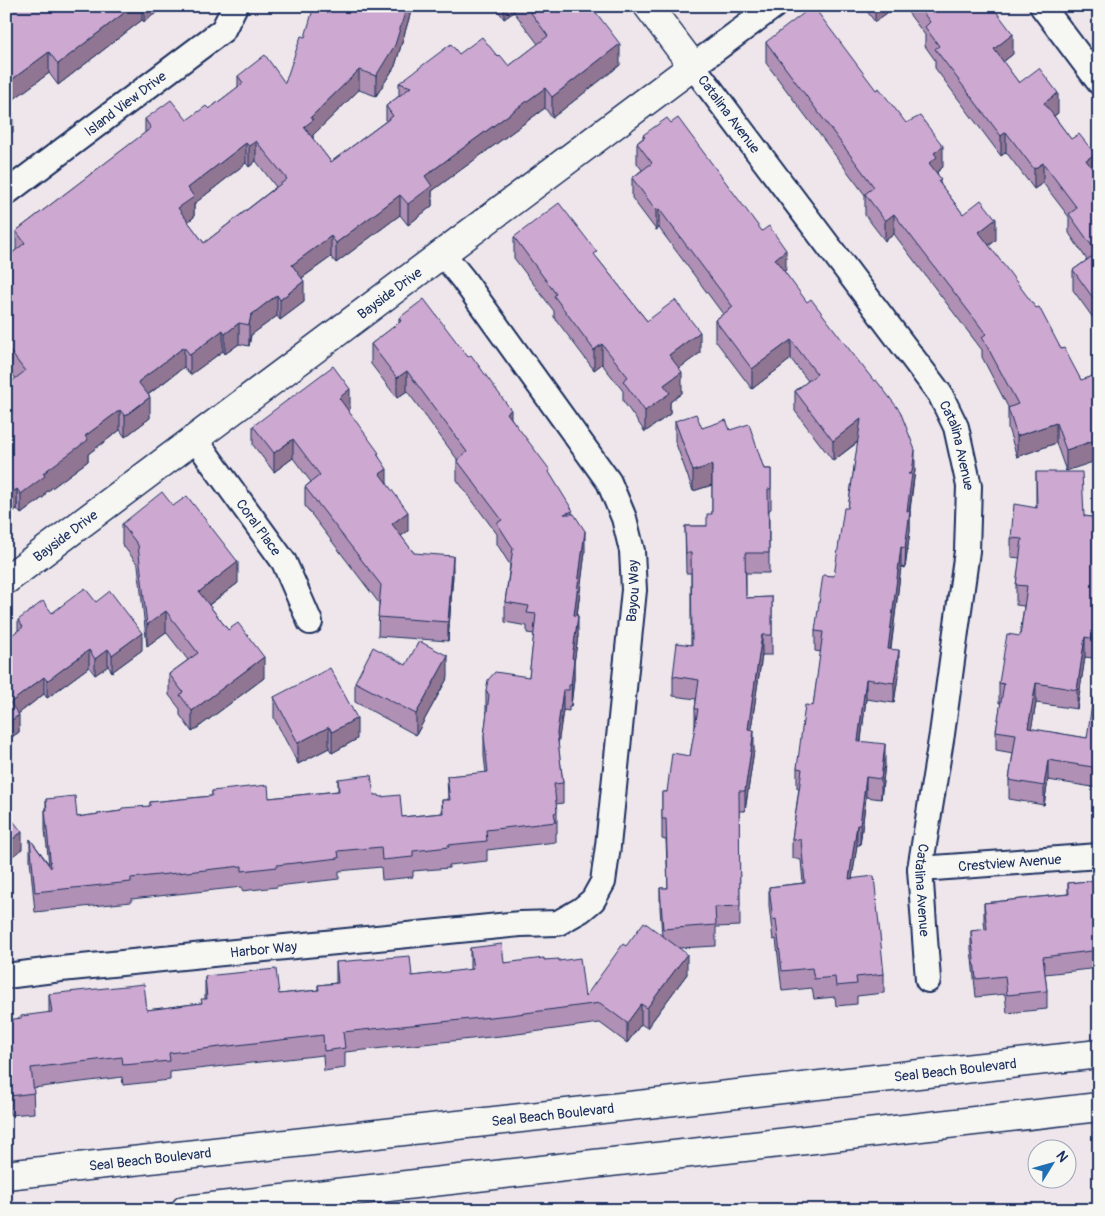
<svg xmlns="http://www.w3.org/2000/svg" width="1105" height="1216" viewBox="0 0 1105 1216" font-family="Pangolin,sans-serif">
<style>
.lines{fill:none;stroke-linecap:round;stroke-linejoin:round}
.minor-casing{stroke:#1b2f5e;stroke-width:28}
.tertiary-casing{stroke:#1b2f5e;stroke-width:31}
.primary-casing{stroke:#1b2f5e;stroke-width:31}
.minor{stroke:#f6f6f2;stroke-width:24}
.tertiary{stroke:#f6f6f2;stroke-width:28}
.primary{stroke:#f6f6f2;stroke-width:28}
.wall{fill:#b090b4;stroke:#1b2f5e;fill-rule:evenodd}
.shaded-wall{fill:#907692;stroke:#1b2f5e}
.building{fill:#cda8d1;stroke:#1b2f5e;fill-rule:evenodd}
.labels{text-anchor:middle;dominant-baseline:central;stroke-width:4;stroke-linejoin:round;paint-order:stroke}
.street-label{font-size:14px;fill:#1b2f5e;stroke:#f6f6f2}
</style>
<rect width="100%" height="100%" fill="#eee6eb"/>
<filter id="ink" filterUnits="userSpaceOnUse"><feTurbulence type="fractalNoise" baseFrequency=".02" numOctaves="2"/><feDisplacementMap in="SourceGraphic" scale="10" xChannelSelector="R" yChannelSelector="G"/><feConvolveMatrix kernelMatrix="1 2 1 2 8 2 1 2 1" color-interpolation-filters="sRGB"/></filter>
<g filter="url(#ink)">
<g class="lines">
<g class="minor-casing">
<g id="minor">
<path id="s1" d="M 774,6 L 693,66 L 940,394 L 956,427 L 969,486 L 967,551 L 942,734 L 920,869 L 928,980"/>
<polyline points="1042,6 1099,82"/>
<path id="s2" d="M 6,193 L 223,30 L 235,6"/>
<path id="s3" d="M 195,439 L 284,562 L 310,622"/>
<path id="s4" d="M 920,869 L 1099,856"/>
<path id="s5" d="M 6,976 L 61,969 L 520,924 L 558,923 L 581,910 L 593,900 L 603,882 L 608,846 L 634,590 L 632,551 L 624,518 L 609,482 L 463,279 L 443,254"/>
</g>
</g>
<g class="tertiary-casing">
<g id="tertiary">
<path id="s6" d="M 6,580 L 693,66 L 648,6"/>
</g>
</g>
<g class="primary-casing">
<g id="primary">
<path id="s7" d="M 6,1175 L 1099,1054"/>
<polyline points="185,1210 1099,1107"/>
</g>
</g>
<use href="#minor" class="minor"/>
<use href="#tertiary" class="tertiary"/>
<use href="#primary" class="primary"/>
</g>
<g class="wall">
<polygon points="6,6 165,6 144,22 142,20 58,85 49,73 7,104 13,132 6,137"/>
<path d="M 410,6 L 410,15 L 395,66 L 376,96 L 359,90 L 313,135 L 313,139 L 331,162 L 386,121 L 386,106 L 399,96 L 399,83 L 459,54 L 498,57 L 509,66 L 538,44 L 514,12 L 504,19 L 495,6 L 591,6 L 620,65 L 552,118 L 545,108 L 432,191 L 432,206 L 408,225 L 400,215 L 336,263 L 331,257 L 302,278 L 304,302 L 280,320 L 277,316 L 251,335 L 249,346 L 239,344 L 225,354 L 223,351 L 190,375 L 184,367 L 148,395 L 150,418 L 125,437 L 120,430 L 88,454 L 88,461 L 45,493 L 45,496 L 21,514 L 17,509 L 16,379 L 6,366 L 6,258 L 16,250 L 16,231 L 145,133 L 145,119 L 187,120 L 209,109 L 238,87 L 238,76 L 285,83 L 305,37 ZM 256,161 L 276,187 L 204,243 L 188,222 L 194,217 L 194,204 L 246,163 L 249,167 Z"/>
<polygon points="863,6 896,6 875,22"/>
<polygon points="903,6 992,6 1013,54 1003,62 1019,83 1058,113 1054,116 1099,178 1099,320 1096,322 1073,290 1073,270 1087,260 1069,233 1069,217 1043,183 1034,189 1006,152 1001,156 935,68 935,60 925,46 925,35"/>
<polygon points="766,42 876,90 943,167 937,172 941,185 963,214 996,240 989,246 1061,349 1081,380 1066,471 1056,443 1017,457 1008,428 1008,407 982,357 982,350 894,234 885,241 865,215 865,195 766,63"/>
<polygon points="643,135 786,270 784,271 915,470 910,511 910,531 905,568 901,567 891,649 899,670 894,703 866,699 861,741 885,764 881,799 866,797 860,845 857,845 852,879 884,974 884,993 857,996 857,1004 836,1006 835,997 814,999 812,988 782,991 776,939 773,940 769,906 769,887 803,883 801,860 792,858 792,839 799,788 797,788 797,768 813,706 821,652 815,651 815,631 834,576 848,508 858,442 833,461 795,411 795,391 808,381 791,359 752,389 715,340 715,320 723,314 659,228 656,230 632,198 632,178 642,170 637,163 637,143 643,138"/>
<polygon points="514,237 597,258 647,321 700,353 679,368 682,393 670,402 670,414 645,432 623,401 623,391 602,364 594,370 554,317 554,311 514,258"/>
<polygon points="399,318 511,418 550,475 573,514 585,552 577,616 578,636 574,663 574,679 571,706 569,706 569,711 563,710 558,743 563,783 563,803 556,804 557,812 557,833 556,833 556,842 487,850 487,861 449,865 449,868 413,871 413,877 382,880 381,867 339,871 339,879 277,886 277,887 242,891 242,887 131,899 131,902 35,912 30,860 30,839 49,864 45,830 45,810 46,810 46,799 77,817 121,811 150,806 150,802 212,796 212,791 269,798 338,791 338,779 380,797 402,817 442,813 442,800 448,800 447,776 486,773 484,756 484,736 487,712 486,711 486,690 529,677 534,634 527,633 527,626 505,622 505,602 510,565 497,544 497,534 457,480 457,459 407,391 397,398 371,364 371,344 399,323"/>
<polygon points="350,409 348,411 379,457 387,484 408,531 401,536 414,553 453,575 448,641 378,636 379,603 305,506 305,487 311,482 293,458 274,472 253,445 253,426"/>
<polygon points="675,421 702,428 730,430 764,469 771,469 771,509 769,510 769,573 746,573 746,598 772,597 772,655 762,655 751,729 754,750 745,811 739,811 740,926 716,927 716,946 679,948 687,974 647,1028 641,1024 627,1043 600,1023 510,1035 345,1052 345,1068 324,1071 323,1055 170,1072 170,1080 123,1085 122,1077 33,1088 34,1113 10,1115 6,1093 6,1023 21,1018 49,1013 49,994 147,1010 201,1003 205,999 205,976 279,994 318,990 318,985 336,983 336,962 412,976 470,970 470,948 504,963 544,960 559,961 585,997 626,946 662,935 660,908 660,888 668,888 666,840 662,839 662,792 667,792 690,756 695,729 695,709 696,699 673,696 673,676 691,645 691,573 686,573 685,526 707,526 712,514 712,485 693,491 675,441"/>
<polygon points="1036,472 1084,516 1099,518 1099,659 1085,657 1077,709 1036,703 1031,729 1087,738 1099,698 1099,788 1048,780 1044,805 1009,799 1009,780 1013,753 996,750 996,731 1001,703 999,703 999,683 1020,636 1024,606 1016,605 1016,585 1020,558 1011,557 1011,538 1036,508"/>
<polygon points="173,506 238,583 209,605 264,678 192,732 180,715 180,709 169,695 169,674 188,660 166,632 147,646 138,565 122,544 122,524"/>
<polygon points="96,602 142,650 112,672 108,666 95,675 89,667 47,698 44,694 18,714 19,732 6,741 18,631 18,620 52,613"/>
<polygon points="406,665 448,677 416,735 355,702 355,682"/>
<polygon points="274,697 357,739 332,753 329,748 298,764 274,718"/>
<polygon points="1099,880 1099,968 1045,974 1047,991 1047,1009 1007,1013 1005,994 976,997 971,949 971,931 985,930 984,921 984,903 1068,894 1068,883"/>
</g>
<g class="shaded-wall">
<polygon points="133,6 142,6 142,20 58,85 58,64"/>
<polygon points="144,6 165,6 144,22"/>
<polygon points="407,6 410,6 410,15 395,66 376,96 376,76"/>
<polygon points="504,6 514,6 514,12 504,19"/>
<polygon points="875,6 896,6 875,22"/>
<polygon points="1013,34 1013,54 994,69 994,49"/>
<polygon points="620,44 620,65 552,118 552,97"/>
<polygon points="49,52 49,73 6,105 6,84"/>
<polygon points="359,70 359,90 313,135 313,140 304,127 311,117"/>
<polygon points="545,88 545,108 432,191 432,206 408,225 408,204 425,176"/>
<polygon points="1058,93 1058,113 1044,123 1044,103"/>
<polygon points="13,112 13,132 6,137 6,116"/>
<polygon points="1006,132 1006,152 1001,156 1001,136"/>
<polygon points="256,141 256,161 249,167 249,146"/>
<polygon points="246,143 246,163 194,204 194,217 178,229 178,208 188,188"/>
<polygon points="943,146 943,167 937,172 937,178 929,163 934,153"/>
<polygon points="1095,154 1095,174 1086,160"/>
<polygon points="1043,163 1043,183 1034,189 1034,169"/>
<polygon points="400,195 400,215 336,263 336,243"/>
<polygon points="659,209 659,228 656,230 656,210"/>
<polygon points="894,214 894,234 885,241 885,221"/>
<polygon points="996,219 996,240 979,253 979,232"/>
<polygon points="331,236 331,257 292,285 292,265"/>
<polygon points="786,250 786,270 775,278 775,259"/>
<polygon points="304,281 304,302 280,320 280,300"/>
<polygon points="277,295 277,316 251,335 249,346 249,325 251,315"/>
<polygon points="1099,300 1099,320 1096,322 1096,302"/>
<polygon points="239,323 239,344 225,354 225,334"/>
<polygon points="223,330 223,351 190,375 190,355"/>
<polygon points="700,332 700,353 669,376 669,355"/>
<polygon points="791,340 791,359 752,389 752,369"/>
<polygon points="602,344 602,364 594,370 594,350"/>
<polygon points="184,347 184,367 138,402 138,382"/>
<polygon points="407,371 407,391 397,398 397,378"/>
<polygon points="682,372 682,393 670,402 670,414 645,432 645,411 664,385"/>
<polygon points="350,389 350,409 339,418 339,398"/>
<polygon points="150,397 150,418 125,437 125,416"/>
<polygon points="120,410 120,430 88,454 88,461 45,493 45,496 21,514 21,494 85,436"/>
<polygon points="511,410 511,431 507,413"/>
<polygon points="861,419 861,439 833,461 833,441"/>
<polygon points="1056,423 1056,443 1017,457 1017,436"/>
<polygon points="293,439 293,458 274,472 274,453"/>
<polygon points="1099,439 1099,460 1066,471 1066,450"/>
<polygon points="915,450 915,470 908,520 910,511 910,531 905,568 908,474"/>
<polygon points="712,465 712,485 693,491 693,471"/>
<polygon points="387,469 387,488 380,474"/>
<polygon points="17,489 17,509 6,517 6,497"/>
<polygon points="408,512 408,531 392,543 392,524"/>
<polygon points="585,531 585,552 574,636 574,615"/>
<polygon points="901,547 901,567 888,668 888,649"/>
<polygon points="453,556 453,575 448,641 448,622"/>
<polygon points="238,562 238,583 199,612 199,592"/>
<polygon points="166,611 166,632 147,646 147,625"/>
<polygon points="578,616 578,636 574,663 574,679 571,706 572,658"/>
<polygon points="142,633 142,650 112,672 112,655"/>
<polygon points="762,635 762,655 748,749 748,729"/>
<polygon points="1085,637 1085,657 1077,709 1077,690"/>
<polygon points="108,649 108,666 95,675 95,659"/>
<polygon points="89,650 89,667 47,698 47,681"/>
<polygon points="899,650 899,670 894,703 894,683"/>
<polygon points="448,656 448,677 416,735 416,714"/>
<polygon points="264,657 264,678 192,732 192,711"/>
<polygon points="44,677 44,694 10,720 10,703"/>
<polygon points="866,679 866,699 858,761 858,741"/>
<polygon points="1036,683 1036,703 1028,748 1028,728"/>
<polygon points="563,690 563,710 557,753 557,733"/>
<polygon points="19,715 19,732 6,741 6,724"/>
<polygon points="357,718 357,739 332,753 332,732"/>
<polygon points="329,727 329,748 298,764 298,743"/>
<polygon points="754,730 754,750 745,811 745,791"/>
<polygon points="885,744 885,764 881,799 881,779"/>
<polygon points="1048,760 1048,780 1044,805 1044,786"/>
<polygon points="866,777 866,797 860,845 860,825"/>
<polygon points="857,825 857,845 849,899 849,879"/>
<polygon points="22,832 22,849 6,861 6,844"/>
<polygon points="687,954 687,974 647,1028 647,1008"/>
<polygon points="641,1004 641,1024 627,1043 627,1023"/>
</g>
<g class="building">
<polygon points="6,6 133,6 58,64 49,52 6,84"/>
<path d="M 314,6 L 407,6 L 395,45 L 376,76 L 359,70 L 311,117 L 313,120 L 304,127 L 331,162 L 393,116 L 386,106 L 411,87 L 399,83 L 451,44 L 459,54 L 482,37 L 498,57 L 500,55 L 509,66 L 548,36 L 526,6 L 591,6 L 620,44 L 552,97 L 545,88 L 425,176 L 432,186 L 408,204 L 400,195 L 336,243 L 331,236 L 292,265 L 304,281 L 280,300 L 277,295 L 251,315 L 249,325 L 239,323 L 225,334 L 223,330 L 190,355 L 184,347 L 138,382 L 150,397 L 125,416 L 120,410 L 85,436 L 88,440 L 43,473 L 45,476 L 21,494 L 17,489 L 6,497 L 6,386 L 25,371 L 6,346 L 6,258 L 25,243 L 16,231 L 151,128 L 145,119 L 171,100 L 187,120 L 206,106 L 209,109 L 243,83 L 238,76 L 265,55 L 285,83 L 301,36 L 305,37 ZM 256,141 L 287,179 L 204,243 L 178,208 L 194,197 L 188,188 L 246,143 L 249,146 Z"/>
<polygon points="813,6 876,90 879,88 906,123 920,116 943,146 934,153 937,157 929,163 941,179 938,181 963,214 981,200 996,219 979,232 1036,308 1039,307 1061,349 1064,348 1081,380 1099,374 1099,439 1066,450 1056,423 1017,436 1008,408 1018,404 982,337 986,334 894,214 885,221 865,194 874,187 766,42"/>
<polygon points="918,6 992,6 1013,34 994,49 1019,83 1039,68 1058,93 1044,103 1071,139 1079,134 1095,154 1086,160 1099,178 1099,300 1096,302 1073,270 1097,253 1069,214 1077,208 1043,163 1034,169 1006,132 1001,136 935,49 939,46 925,27 930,22"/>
<polygon points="6,103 13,112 6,116"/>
<polygon points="667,118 671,123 678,118 762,231 769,226 786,250 775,259 807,302 811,299 849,349 874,381 876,380 900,411 915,450 912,472 908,474 912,474 907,511 910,511 905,548 901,547 888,649 899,650 894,683 866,679 858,741 885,744 881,779 866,777 860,825 857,825 849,879 874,876 884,974 856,977 857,984 836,986 835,977 814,979 812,968 782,971 776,919 773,920 769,887 805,883 801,840 792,839 802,769 797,768 805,705 813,706 823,632 815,631 823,575 834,576 844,508 848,508 861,419 833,441 795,391 817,374 791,340 752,369 715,320 733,307 659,209 656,210 632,178 652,163 637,143 645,137 643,135"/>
<polygon points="559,203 597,252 594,254 647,321 675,300 700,332 669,355 682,372 664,385 670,393 645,411 623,381 628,377 602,344 594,350 554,296 556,294 514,237"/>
<polygon points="424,299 468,357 471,355 511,410 507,413 550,470 549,472 573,511 564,514 574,514 585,531 574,615 578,616 572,658 574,659 571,685 569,685 569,690 563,690 557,733 563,783 554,784 557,812 554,813 556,822 486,830 487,841 448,845 449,847 413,851 413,857 382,860 381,847 338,851 339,858 277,865 277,867 242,871 242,866 131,878 131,882 35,892 30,839 51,868 45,810 47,810 46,799 75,796 77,817 121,811 122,808 150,806 150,802 212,796 212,791 268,785 269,798 339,791 338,779 371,775 374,795 379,795 380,797 400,795 402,817 443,813 442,800 450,800 447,776 488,772 484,736 489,695 486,690 488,680 495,672 529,677 536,614 527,613 529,606 505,602 513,548 497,523 502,520 457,460 467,452 407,371 397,378 371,344 401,321 399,318"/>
<polygon points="333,366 350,389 339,398 379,453 377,454 387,469 380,474 408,512 392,524 414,553 453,556 448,622 378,617 381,585 305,487 320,475 293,439 274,453 253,426"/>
<polygon points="696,414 702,428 726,420 730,430 749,424 764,469 771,469 771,489 768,489 769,553 745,553 746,598 772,597 772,635 762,635 748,729 754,730 745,791 739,791 740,906 715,907 716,925 663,929 660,888 668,888 666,819 662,819 662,792 667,792 672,753 690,756 698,709 695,709 699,680 673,676 677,643 692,645 691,553 686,553 685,526 707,526 707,514 712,514 712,465 693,471 675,421"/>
<polygon points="1036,472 1082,472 1084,516 1099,518 1099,640 1085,637 1077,690 1036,683 1028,728 1087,738 1093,697 1099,698 1099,768 1048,760 1044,786 1009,780 1016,734 996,731 1004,684 999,683 1007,634 1020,636 1027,586 1016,585 1022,539 1011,538 1014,504 1037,508"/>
<polygon points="162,492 173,506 187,496 238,562 199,592 228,630 238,623 264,657 192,711 180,695 183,692 169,674 198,653 166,611 147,625 138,545 122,524"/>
<polygon points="85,588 96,602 110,591 142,633 112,655 108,649 95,659 89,650 47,681 44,677 10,703 19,715 6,724 6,639 23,627 18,620 43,601 52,613"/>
<polygon points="419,641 448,656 416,714 355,682 373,647 406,665"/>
<polygon points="330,668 357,718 332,732 329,727 298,743 274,697"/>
<polygon points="6,812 22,832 6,844"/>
<polygon points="1099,880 1099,950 1043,957 1047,991 1007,995 1005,976 976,979 971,931 987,929 984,903 1069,894 1068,883"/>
<polygon points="644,922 687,954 647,1008 641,1004 627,1023 600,1003 510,1015 343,1032 345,1048 324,1051 323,1035 169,1053 170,1061 123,1065 122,1057 31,1068 34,1093 10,1096 6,1074 7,1020 21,1018 21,1016 52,1012 49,994 144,984 147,1010 202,1003 201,999 207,999 205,976 276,969 279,994 319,990 318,985 338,983 336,962 410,956 412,976 473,969 470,948 502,944 504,963 544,958 544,960 559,959 559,961 580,958 585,997 623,944 626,946"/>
</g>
</g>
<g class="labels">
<g class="street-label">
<text stroke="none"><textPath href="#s2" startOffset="149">Island View Drive</textPath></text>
<text stroke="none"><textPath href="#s1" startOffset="161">Catalina Avenue</textPath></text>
<text stroke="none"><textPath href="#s6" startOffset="479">Bayside Drive</textPath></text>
<text stroke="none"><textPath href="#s1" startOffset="566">Catalina Avenue</textPath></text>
<text stroke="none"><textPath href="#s3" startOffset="109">Coral Place</textPath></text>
<text stroke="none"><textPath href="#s6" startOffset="74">Bayside Drive</textPath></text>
<text stroke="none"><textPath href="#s5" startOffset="910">Bayou Way</textPath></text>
<text stroke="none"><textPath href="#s4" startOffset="90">Crestview Avenue</textPath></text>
<text stroke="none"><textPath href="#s1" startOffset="1016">Catalina Avenue</textPath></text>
<text stroke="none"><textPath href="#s5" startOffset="259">Harbor Way</textPath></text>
<text stroke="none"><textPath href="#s7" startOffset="955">Seal Beach Boulevard</textPath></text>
<text stroke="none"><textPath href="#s7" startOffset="550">Seal Beach Boulevard</textPath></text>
<text stroke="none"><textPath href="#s7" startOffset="145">Seal Beach Boulevard</textPath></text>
</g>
</g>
<rect width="1105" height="1216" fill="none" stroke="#f6f6f2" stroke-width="25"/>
<rect x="12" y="12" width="1080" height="1191" fill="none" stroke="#1b2f5e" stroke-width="2" filter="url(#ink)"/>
<g transform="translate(1052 1164) rotate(53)"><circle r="24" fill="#f6f6f2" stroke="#9ea6b7"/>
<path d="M0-4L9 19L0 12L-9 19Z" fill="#1f6fb2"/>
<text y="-8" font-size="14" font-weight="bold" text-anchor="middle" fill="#1b2f5e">N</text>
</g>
</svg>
